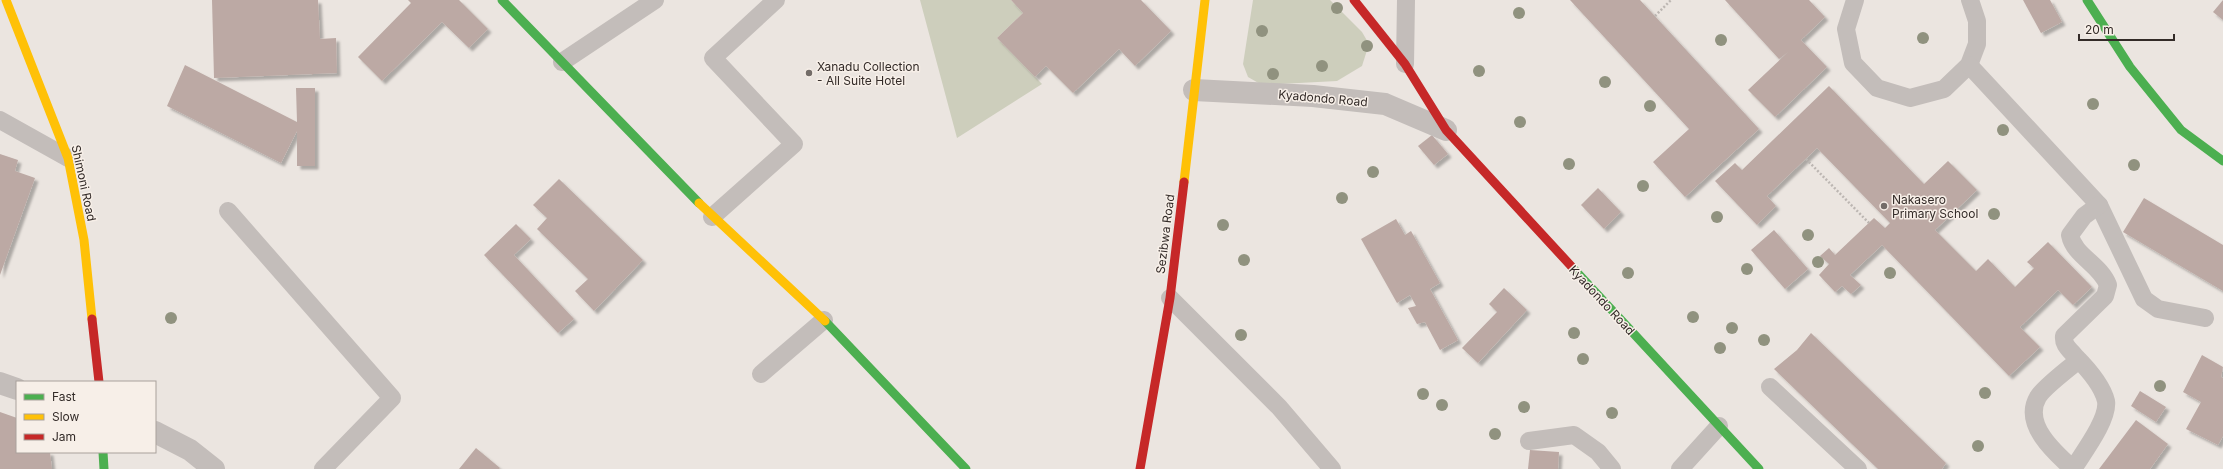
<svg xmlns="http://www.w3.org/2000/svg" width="2223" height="469" viewBox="0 0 2223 469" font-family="Inter,sans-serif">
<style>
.green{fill:#cdcebc}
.building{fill:#bca9a4;filter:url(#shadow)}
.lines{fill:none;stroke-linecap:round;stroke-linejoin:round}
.path{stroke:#bcb6b2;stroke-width:2.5;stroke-dasharray:2 2;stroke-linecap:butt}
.lane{stroke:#c3bdba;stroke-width:18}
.street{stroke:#c3bdba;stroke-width:22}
.fast{stroke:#4caf50;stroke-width:9}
.slow{stroke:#ffc107;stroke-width:9}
.jam{stroke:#c62828;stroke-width:9}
.tree{fill:#90927f}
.poi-dot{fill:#736c68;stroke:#f7efe8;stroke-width:1.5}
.labels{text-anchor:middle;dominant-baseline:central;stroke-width:3;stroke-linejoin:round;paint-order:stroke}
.poi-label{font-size:12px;fill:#332b28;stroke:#f7efe8;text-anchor:start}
.street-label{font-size:12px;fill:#332b28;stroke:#f7efe8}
</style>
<defs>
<filter id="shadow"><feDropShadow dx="3.5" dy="3.5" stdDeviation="1" flood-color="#0004"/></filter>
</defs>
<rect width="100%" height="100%" fill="#ebe5e0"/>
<g class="green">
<polygon points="920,0 1011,0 1023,13 997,38 1042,84 957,138"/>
<polygon points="1253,0 1330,0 1362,32 1369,44 1362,66 1337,81 1262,85 1248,77 1243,64"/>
</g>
<g class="building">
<polygon points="212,0 318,0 320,39 336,38 337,73 214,78"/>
<polygon points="408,0 459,0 488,29 469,48 442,22 382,81 358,57 411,3"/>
<polygon points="1011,0 1141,0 1171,31 1135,66 1119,49 1073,93 1046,66 1035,77 997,38 1023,13"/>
<polygon points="1570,0 1640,0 1759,129 1685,197 1653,162 1689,129"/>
<polygon points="1725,0 1809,0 1825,17 1801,40 1827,67 1775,117 1748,90 1788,52 1779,59"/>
<polygon points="2023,0 2050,0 2062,22 2041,33"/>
<polygon points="2223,0 2223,20 2213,12"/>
<polygon points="185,65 297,122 296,88 315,88 315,166 297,166 297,131 281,163 167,106"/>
<polygon points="1829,86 1924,184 1948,161 1977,190 1935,230 1976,271 1988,259 2015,287 2034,268 2027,262 2048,242 2092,287 2073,305 2058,290 2020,327 2040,347 2009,376 1882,245 1850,275 1861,285 1851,294 1842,286 1835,292 1819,275 1829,264 1820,256 1829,248 1835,255 1874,218 1885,228 1890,223 1817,148 1767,196 1776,206 1757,225 1715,181 1735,163 1742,170"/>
<polygon points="1432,135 1448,154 1434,165 1418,146"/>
<polygon points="0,154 18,160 15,171 35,178 0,275"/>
<polygon points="559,179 643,260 594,311 575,291 588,279 537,229 547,218 533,205"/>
<polygon points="1598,188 1621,212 1604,229 1581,205"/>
<polygon points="2144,198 2223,245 2223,291 2123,232"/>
<polygon points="1396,219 1405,235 1411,231 1440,283 1430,289 1458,340 1440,350 1425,322 1417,324 1408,308 1416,306 1410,295 1397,303 1361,239"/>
<polygon points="516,224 531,239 514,255 574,319 558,333 484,255"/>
<polygon points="1774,230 1808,269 1785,289 1751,250"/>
<polygon points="1504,288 1527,310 1478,363 1462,348 1497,312 1489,304"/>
<polygon points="1811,333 1946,463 1942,469 1878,469 1774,369 1797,350"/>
<polygon points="2202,355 2223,367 2221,377 2223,378 2223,436 2218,445 2186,429 2201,402 2183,392"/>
<polygon points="2140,391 2166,407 2156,422 2131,406"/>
<polygon points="0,412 17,418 17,452 50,452 52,469 0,469"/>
<polygon points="2136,420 2168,444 2150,469 2099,469"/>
<polygon points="476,448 500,468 499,469 459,469"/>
<polygon points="1530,450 1559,452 1558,469 1528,469"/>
</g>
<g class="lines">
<g class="path">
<polyline points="1655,16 1671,0"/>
<polyline points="1806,159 1869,223"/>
</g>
<g class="lane">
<polyline points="1855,0 1846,29 1853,63 1877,88 1910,98 1944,89 1969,65 1977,44 1977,21 1970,0"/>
<polyline points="562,62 655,0"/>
<polyline points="1405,64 1406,0"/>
<polyline points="1969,65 2099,205 2144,299 2158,309 2205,318"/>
<polyline points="0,120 68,158"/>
<polyline points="228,211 392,398 323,469"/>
<polyline points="712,217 794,144 713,58 776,0"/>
<polyline points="1170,298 1279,407 1332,469"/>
<path d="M 2079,360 C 2069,368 2043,388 2038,397 C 2022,424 2055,453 2073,469 C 2083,453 2109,419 2106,401 C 2102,384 2086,367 2075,356 C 2069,349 2063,345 2064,336 L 2105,296 L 2108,285 C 2100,264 2074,256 2070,235 L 2084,216 L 2099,205"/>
<polyline points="761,374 824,320"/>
<polyline points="1770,387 1858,469"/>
<polyline points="1529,441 1574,435 1598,452 1612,469"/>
<polyline points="1680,469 1719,426"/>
</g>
<g class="street">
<polyline points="1194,90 1313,96 1385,104 1446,130"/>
<polyline points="0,383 17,389"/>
<polyline points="155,432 190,450 214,469"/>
</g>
<g class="fast">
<polyline points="502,0 699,203"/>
<polyline points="2087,0 2130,67 2181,130 2223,161"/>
<polyline points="1572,267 1759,469"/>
<polyline points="825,321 966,469"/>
<polyline points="103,452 104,469"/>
</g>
<g class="slow">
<polyline points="6,0 68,158 84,240 92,319"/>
<polyline points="1184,182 1205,0"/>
<polyline points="699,203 825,321"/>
</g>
<g class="jam">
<polyline points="1354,0 1405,64 1446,130 1572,267"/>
<polyline points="92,319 99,382"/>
<polyline points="1140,469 1170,298 1184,182"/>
</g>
</g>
<g class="tree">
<circle cx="1337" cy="8" r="6"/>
<circle cx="1519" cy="13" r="6"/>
<circle cx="1262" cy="31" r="6"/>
<circle cx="1923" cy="38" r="6"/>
<circle cx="1721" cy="40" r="6"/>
<circle cx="1367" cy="46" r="6"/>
<circle cx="1322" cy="66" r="6"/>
<circle cx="1479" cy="71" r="6"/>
<circle cx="1273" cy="74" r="6"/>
<circle cx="1605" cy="82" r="6"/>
<circle cx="2093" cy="104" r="6"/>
<circle cx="1650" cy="106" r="6"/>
<circle cx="1520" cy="122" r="6"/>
<circle cx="2003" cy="130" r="6"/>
<circle cx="1569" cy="164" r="6"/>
<circle cx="2134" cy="165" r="6"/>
<circle cx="1373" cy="172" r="6"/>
<circle cx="1643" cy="186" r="6"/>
<circle cx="1342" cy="198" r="6"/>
<circle cx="1994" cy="214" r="6"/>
<circle cx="1717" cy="217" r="6"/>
<circle cx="1223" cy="225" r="6"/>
<circle cx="1808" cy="235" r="6"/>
<circle cx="1244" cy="260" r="6"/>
<circle cx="1818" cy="262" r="6"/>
<circle cx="1747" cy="269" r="6"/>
<circle cx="1628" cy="273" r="6"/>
<circle cx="1890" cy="273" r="6"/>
<circle cx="1693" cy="317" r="6"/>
<circle cx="171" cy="318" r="6"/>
<circle cx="1732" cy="328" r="6"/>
<circle cx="1574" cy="333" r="6"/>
<circle cx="1241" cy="335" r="6"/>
<circle cx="1764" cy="340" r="6"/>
<circle cx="1720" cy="348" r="6"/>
<circle cx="1583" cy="359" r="6"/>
<circle cx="2160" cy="386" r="6"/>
<circle cx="1985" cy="393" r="6"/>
<circle cx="1423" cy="394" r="6"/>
<circle cx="1442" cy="405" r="6"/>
<circle cx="1524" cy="407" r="6"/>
<circle cx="1612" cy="413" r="6"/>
<circle cx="1495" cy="434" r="6"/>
<circle cx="1978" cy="446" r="6"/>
</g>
<g class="poi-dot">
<circle cx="809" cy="73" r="4"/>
<circle cx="1884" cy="206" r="4"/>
</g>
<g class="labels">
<g class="poi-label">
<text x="817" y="66">Xanadu Collection<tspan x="817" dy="14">- All Suite Hotel</tspan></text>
<text x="1892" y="199">Nakasero<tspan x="1892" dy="14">Primary School</tspan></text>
</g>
<g class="street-label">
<text transform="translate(1323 98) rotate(5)">Kyadondo Road</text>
<text transform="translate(84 183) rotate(78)">Shimoni Road</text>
<text transform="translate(1165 234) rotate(-83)">Sezibwa Road</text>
<text transform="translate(1602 300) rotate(47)">Kyadondo Road</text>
</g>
</g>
<rect x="16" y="381" width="140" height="72" fill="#f7efe8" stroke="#a9a19b"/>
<rect x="24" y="394" width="20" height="6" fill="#4caf50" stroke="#a9a19b"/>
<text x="52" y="401" font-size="12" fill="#332b28">Fast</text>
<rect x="24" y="414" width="20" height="6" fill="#ffc107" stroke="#a9a19b"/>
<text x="52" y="421" font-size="12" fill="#332b28">Slow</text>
<rect x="24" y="434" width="20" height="6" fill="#c62828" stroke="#a9a19b"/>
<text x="52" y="441" font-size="12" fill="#332b28">Jam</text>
<path d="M2079 34v6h95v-6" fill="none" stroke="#332b28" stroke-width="2"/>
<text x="2085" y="34" font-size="12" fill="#332b28" stroke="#f7efe8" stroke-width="3" paint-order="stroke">20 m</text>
</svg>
